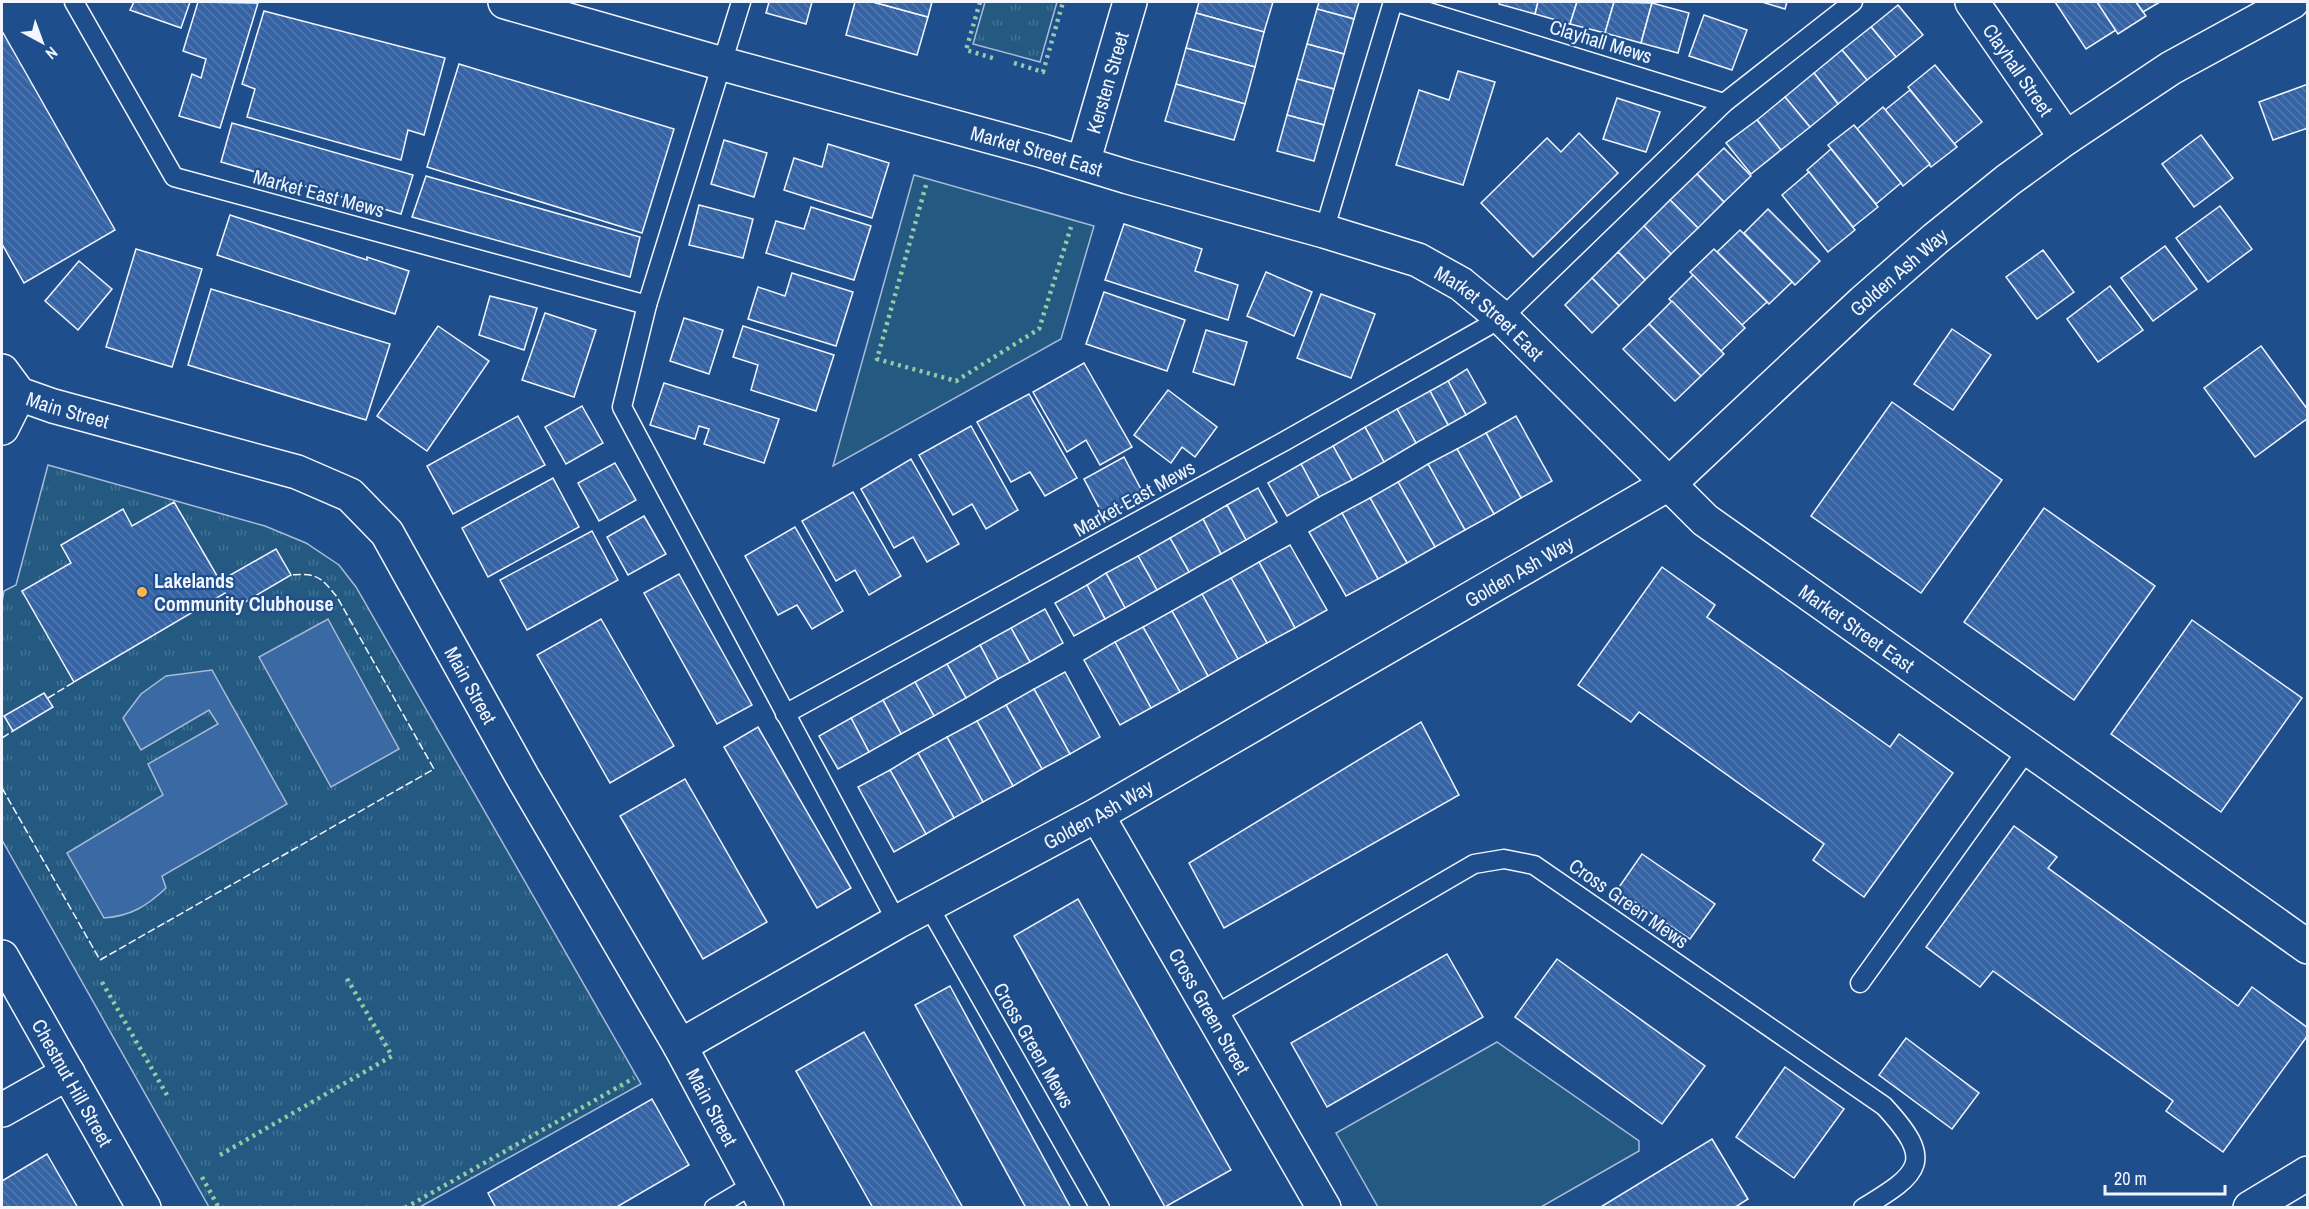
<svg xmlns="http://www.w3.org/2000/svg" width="2309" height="1209" viewBox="0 0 2309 1209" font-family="'Archivo Narrow',sans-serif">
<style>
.green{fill:#245a82;stroke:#a8bbd7;stroke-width:1.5}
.park{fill:url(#park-tufts);stroke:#a8bbd7;stroke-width:1.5}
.water{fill:#3b69a3;stroke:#a8bbd7;stroke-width:1.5}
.building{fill:url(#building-back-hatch);stroke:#f2f6ff;stroke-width:1.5}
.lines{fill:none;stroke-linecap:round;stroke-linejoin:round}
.service-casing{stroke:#f2f6ff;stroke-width:21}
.minor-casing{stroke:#f2f6ff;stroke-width:36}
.tertiary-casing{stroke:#f2f6ff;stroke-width:36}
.service{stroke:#1f4e8c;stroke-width:18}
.minor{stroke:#1f4e8c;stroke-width:33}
.tertiary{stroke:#1f4e8c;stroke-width:33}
.hedge{stroke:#97c8a6;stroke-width:4.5;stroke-dasharray:3 4.5;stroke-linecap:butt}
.fence{stroke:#f2f6ff;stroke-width:1.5;stroke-dasharray:8 3;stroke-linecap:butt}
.poi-dot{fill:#ffb74d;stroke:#1f4e8c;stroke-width:2}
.labels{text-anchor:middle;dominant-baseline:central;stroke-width:4.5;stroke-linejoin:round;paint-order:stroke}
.street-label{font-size:20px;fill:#f2f6ff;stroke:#1f4e8c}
.poi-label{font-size:20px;font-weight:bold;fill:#f2f6ff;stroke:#1f4e8c;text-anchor:start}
</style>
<defs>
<pattern id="park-tufts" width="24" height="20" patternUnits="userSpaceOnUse" patternTransform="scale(1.5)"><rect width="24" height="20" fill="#245a82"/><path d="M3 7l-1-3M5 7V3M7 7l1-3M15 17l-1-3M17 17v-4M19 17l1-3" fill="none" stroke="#447295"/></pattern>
<pattern id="building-back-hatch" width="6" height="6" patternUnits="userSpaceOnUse" patternTransform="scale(1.5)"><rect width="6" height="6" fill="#3563a3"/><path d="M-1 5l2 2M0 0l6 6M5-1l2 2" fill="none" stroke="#537ab1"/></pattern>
</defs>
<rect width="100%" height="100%" fill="#1f4e8c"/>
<g class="green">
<polygon points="914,175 1094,226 1061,339 833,466"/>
<polygon points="1497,1042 1639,1141 1639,1151 1541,1207 1378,1207 1336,1133"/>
</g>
<g class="park">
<polygon points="985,2 1057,2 1040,62 973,44"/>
<polygon points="48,465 265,526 306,543 339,565 356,587 641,1084 420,1207 209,1207 2,840 2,602 4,591 16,585"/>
</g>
<g class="water">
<polygon points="328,619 399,749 331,787 259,657"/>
<path d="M 212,670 L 287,804 L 162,876 L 166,888 C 147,906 131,916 104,918 L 67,853 L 163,795 L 148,764 L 218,724 L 209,710 L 141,750 L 123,718 L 141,694 L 166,676 Z"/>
</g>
<g class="building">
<polygon points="134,2 190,2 181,28 130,10"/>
<polygon points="198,2 258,3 220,128 179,116 192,74 201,78 206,59 183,51"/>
<polygon points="769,2 812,2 806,24 766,13"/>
<polygon points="855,2 873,2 928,17 917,55 846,35"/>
<polygon points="873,2 932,2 928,17"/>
<polygon points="1199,2 1273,2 1264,32 1196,13"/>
<polygon points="1319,2 1359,2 1354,19 1317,9"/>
<polygon points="1500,2 1538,2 1535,14 1499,4"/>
<polygon points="1538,2 1577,2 1570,24 1535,14"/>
<polygon points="1577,2 1614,2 1605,33 1570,24"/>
<polygon points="1614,2 1652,3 1641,43 1605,33"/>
<polygon points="1762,2 1787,2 1785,9"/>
<polygon points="2055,2 2097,2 2116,30 2086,49"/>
<polygon points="2097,2 2136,2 2146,16 2118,34"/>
<polygon points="2136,2 2160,2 2143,12"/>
<polygon points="1652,3 1689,13 1678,53 1641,43"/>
<polygon points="1898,5 1923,35 1896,57 1871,27"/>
<polygon points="1317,9 1354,19 1344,54 1307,44"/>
<polygon points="264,11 445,58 424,135 408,130 401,160 247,117 255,89 242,84"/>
<polygon points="1196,13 1264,32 1255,67 1186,48"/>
<polygon points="1704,15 1747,30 1732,70 1689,56"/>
<polygon points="1871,27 1896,57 1867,80 1842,50"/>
<polygon points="2,31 115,230 24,283 2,244"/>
<polygon points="1307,44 1344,54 1334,89 1297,79"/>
<polygon points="1186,48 1255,67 1245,104 1176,84"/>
<polygon points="1842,50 1867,80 1838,104 1814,73"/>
<polygon points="459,64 674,129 642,233 427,167"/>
<polygon points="1935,65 1982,122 1954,144 1908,87"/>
<polygon points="1458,71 1495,82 1463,185 1396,165 1419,90 1449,100"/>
<polygon points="1814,73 1838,104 1810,127 1785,97"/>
<polygon points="1297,79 1334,89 1324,125 1287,115"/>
<polygon points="1176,84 1245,104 1234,140 1165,121"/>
<polygon points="2308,84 2308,128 2273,140 2259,102"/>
<polygon points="1910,90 1957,147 1931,167 1885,110"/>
<polygon points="1785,97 1810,127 1781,150 1757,120"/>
<polygon points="1617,98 1660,112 1646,152 1603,139"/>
<polygon points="1883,107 1930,164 1903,186 1857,129"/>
<polygon points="1287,115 1324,125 1314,161 1277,151"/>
<polygon points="1757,120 1781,150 1751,174 1726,143"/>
<polygon points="232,123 413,175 401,214 221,162"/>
<polygon points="1854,125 1901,183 1876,204 1828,145"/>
<polygon points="1579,133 1618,173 1533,257 1481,203 1547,138 1561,152"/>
<polygon points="2201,135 2233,178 2194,207 2162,164"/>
<polygon points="724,140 767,153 754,197 711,184"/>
<polygon points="828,144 889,163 872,218 784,190 794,158 822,167"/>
<polygon points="1724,148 1751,176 1724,202 1697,174"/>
<polygon points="1831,149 1878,207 1853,227 1807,170"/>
<polygon points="1809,172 1855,230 1828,252 1782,195"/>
<polygon points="1697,174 1724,202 1698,228 1670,200"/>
<polygon points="426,176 640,237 630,277 412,217"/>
<polygon points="1670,200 1698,228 1671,254 1644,226"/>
<polygon points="699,205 753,219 743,258 689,245"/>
<polygon points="2220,206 2252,249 2208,282 2176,238"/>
<polygon points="811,207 871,226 854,280 766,253 776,221 804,229"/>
<polygon points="1768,209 1820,261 1795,285 1744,233"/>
<polygon points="230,215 367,260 367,257 409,271 395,314 217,255"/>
<polygon points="1124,224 1202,249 1195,271 1238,285 1228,320 1105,280"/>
<polygon points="1644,226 1671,254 1645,280 1618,252"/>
<polygon points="1740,230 1792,282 1769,304 1717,252"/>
<polygon points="2165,246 2197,289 2153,321 2121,278"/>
<polygon points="136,249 202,269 172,367 106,347"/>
<polygon points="1714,249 1767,302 1742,325 1690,272"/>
<polygon points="2043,250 2074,292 2037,319 2006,277"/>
<polygon points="1618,252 1645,280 1619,306 1592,278"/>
<polygon points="79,261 112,289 78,330 45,301"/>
<polygon points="1266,272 1312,292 1294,336 1247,316"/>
<polygon points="792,273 853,292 836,346 748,319 758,287 785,296"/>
<polygon points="1693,275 1745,328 1721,351 1669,299"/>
<polygon points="1592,278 1619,306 1592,333 1565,305"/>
<polygon points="2110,286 2143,330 2098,362 2067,319"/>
<polygon points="211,289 390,344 366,420 188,365"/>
<polygon points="1104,292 1185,320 1167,371 1086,344"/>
<polygon points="1321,294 1375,314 1351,378 1297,358"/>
<polygon points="490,296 537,308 524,350 479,335"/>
<polygon points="1672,301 1724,354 1701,376 1649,324"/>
<polygon points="545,313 596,330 574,397 522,380"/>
<polygon points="684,318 723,330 709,374 670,361"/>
<polygon points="1649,324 1701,376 1675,401 1623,349"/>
<polygon points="438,326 489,361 427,451 377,416"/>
<polygon points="743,326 834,355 816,411 751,390 758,365 733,357"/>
<polygon points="1952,329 1991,355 1953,410 1914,384"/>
<polygon points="1206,330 1247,342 1234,385 1193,372"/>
<polygon points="2261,346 2308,410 2308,418 2255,457 2204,388"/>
<polygon points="1084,363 1132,447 1100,465 1086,440 1067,452 1033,392"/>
<polygon points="1467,369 1486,403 1466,415 1448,381"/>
<polygon points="1448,381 1466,415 1448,425 1430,391"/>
<polygon points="664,383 779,419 764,463 704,444 709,429 699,426 695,439 650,425"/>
<polygon points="1168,390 1217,427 1195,457 1182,447 1171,463 1134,435"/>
<polygon points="1430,391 1448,425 1416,443 1397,409"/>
<polygon points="1029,394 1077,478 1045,496 1030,472 1011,482 977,422"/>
<polygon points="1892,402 2002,480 1921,593 1811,516"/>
<polygon points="582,406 603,443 566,464 545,427"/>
<polygon points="1397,409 1416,443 1384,462 1365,427"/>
<polygon points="518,416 545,465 453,514 427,466"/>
<polygon points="1516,416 1552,481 1521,498 1486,433"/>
<polygon points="971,426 1018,510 986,529 972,504 953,515 919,455"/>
<polygon points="1365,427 1384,462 1352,480 1333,446"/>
<polygon points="1486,433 1521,498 1494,514 1457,449"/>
<polygon points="1333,446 1352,480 1319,497 1301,464"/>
<polygon points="1457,449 1494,514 1465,530 1428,464"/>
<polygon points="1124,457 1144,495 1104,517 1084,479"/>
<polygon points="911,459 959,544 927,562 913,537 894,548 861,489"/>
<polygon points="615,463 636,500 599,521 578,483"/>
<polygon points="1301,464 1319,497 1287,516 1268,483"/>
<polygon points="1428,464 1465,530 1435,547 1398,482"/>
<polygon points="553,478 579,527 488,577 462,528"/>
<polygon points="1398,482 1435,547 1407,563 1370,498"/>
<polygon points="1258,488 1277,522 1246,540 1227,505"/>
<polygon points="853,492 901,576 869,595 855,570 836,581 802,521"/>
<polygon points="1370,498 1407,563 1378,579 1342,513"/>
<polygon points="174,502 220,581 276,549 291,575 233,609 225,593 74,682 22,591 71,563 61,545 123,509 132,526"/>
<polygon points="1227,505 1246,540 1221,554 1203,519"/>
<polygon points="2044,508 2155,586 2074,700 1964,622"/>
<polygon points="1342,513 1378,579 1346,596 1309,532"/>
<polygon points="644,516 666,554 628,575 607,537"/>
<polygon points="1203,519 1221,554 1189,572 1170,538"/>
<polygon points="795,527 843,611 812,629 797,605 778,615 745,556"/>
<polygon points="592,531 618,580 527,630 500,580"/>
<polygon points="1170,538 1189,572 1157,590 1138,556"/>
<polygon points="1290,545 1327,610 1295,628 1259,562"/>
<polygon points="1138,556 1157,590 1125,608 1106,573"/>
<polygon points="1259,562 1295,628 1267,643 1231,578"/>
<polygon points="1662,567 1715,605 1707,617 1890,747 1899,734 1953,773 1864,897 1813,860 1824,844 1639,712 1631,722 1578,685"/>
<polygon points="1106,573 1125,608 1105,619 1087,585"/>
<polygon points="679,574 752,705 717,724 644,593"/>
<polygon points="1231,578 1267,643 1238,659 1202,594"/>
<polygon points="1087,585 1105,619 1074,636 1055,603"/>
<polygon points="1202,594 1238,659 1208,676 1172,611"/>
<polygon points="1045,609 1063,643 1030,662 1011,628"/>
<polygon points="1172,611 1208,676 1180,692 1143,627"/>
<polygon points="601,619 674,746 610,783 537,655"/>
<polygon points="2192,620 2302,698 2221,812 2111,734"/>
<polygon points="1143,627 1180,692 1151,708 1115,642"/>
<polygon points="1011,628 1030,662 998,679 980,645"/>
<polygon points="1115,642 1151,708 1120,725 1084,660"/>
<polygon points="980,645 998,679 966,698 947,664"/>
<polygon points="947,664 966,698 934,716 915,682"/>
<polygon points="1065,672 1100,737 1070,754 1034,689"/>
<polygon points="915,682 934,716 901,734 883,700"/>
<polygon points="1034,689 1070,754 1042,769 1006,705"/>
<polygon points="44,693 53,707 13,731 4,716"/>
<polygon points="883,700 901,734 869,752 851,718"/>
<polygon points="1006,705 1042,769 1013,786 977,721"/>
<polygon points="851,718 869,752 838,769 819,736"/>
<polygon points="977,721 1013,786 983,802 947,737"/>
<polygon points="1421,722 1459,795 1224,928 1189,863"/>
<polygon points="758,727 851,888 817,908 724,747"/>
<polygon points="947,737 983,802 954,818 918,753"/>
<polygon points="918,753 954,818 926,834 890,770"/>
<polygon points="890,770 926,834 894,852 858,787"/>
<polygon points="685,779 767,922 703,959 620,816"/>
<polygon points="2014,826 2057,857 2048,868 2238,1006 2252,987 2308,1028 2308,1035 2223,1152 2166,1111 2173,1101 1993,971 1980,987 1926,947"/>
<polygon points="1642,854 1715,904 1690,939 1617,890"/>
<polygon points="1078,899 1231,1170 1165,1207 1014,936"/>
<polygon points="1447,954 1483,1017 1327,1107 1291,1043"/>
<polygon points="1557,959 1705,1066 1662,1124 1515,1017"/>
<polygon points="950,986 1071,1208 1026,1208 915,1005"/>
<polygon points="864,1032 963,1208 873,1208 796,1071"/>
<polygon points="1906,1038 1979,1093 1952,1129 1879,1075"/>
<polygon points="1785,1067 1844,1109 1794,1178 1736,1137"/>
<polygon points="652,1099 689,1165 615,1208 496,1208 488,1193"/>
<polygon points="1712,1139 1748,1199 1734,1208 1599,1208"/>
<polygon points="47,1154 78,1208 2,1208 2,1181"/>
</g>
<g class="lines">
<g class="service-casing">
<g id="service">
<polyline points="74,2 174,177 647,305"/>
<polyline points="741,2 647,305 622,407 897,922"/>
<polyline points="1396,2 1724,103"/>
<polyline points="1324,231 1393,2"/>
<polyline points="785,714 1283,442 1502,318 1724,103 1853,2"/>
<polyline points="928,905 1100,1208"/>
<polyline points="1860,983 2028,749"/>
<path d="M 1213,1016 L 1474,864 L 1504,859 L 1534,865 L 1884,1106 C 1935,1161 1921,1173 1863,1208"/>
<polyline points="714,1208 754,1184"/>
</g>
</g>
<g class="minor-casing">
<g id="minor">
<path id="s1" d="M 505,2 L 723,64 L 1043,151 L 1128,177 L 1324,231 L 1418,260 L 1461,284 L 1502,318 L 1705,520 L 2308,947"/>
<path id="s2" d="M 1972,2 L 2066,138"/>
<path id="s3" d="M 1083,163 L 1130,2"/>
<polyline points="2,428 19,394"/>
<path id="s4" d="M 1097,815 L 1324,1208"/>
<path id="s5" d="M 2,957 L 144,1208"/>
<path id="s6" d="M 680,1046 L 897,922 L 1097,815 L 1670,483 L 1863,302 L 1935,239 L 2008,180 L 2066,138 L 2171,68 L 2292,2"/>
<polyline points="2,1110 68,1073"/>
</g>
</g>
<g class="tertiary-casing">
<g id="tertiary">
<path id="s7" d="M 2,371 L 19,394 L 53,406 L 297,472 L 350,495 L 387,533 L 522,776 L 680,1046 L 767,1208"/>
<polyline points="2250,1208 2308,1173"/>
</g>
</g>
<use href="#service" class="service"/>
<use href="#minor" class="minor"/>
<use href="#tertiary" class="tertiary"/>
<g class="hedge">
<polyline points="980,2 966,50 996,59"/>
<polyline points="1014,63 1043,72 1063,2"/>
<polyline points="926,185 877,359 956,381 1039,329 1071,227"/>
<polyline points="102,982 167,1095"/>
<polyline points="220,1155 392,1056 346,977"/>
<polyline points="202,1177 219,1208"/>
<polyline points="405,1208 634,1078"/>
</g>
<g class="fence">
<polyline points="48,698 74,682"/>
<polyline points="2,738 13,731"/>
<path d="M 2,788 L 100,960 L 434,769 L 337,597 C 321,577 317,573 291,575"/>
</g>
</g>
<circle class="poi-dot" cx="142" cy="592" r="6"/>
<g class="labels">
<g class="street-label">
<text transform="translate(1601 41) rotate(17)">Clayhall Mews</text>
<text stroke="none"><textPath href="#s2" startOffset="82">Clayhall Street</textPath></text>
<text stroke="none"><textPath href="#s3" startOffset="84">Kersten Street</textPath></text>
<text stroke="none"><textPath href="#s1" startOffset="552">Market Street East</textPath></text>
<text transform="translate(319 193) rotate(15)">Market East Mews</text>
<text stroke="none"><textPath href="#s6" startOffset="1450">Golden Ash Way</textPath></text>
<text stroke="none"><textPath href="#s1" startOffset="1038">Market Street East</textPath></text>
<text stroke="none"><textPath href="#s7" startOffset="80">Main Street</textPath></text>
<text transform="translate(1134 498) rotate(-29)">Market East Mews</text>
<text stroke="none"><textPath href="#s6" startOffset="964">Golden Ash Way</textPath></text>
<text stroke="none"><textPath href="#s1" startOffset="1524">Market Street East</textPath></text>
<text stroke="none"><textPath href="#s7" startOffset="602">Main Street</textPath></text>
<text stroke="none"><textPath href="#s6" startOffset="478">Golden Ash Way</textPath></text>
<text transform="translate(1629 903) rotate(35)">Cross Green Mews</text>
<text stroke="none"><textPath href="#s4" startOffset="226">Cross Green Street</textPath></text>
<text transform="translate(1034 1045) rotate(60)">Cross Green Mews</text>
<text stroke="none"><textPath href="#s5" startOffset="144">Chestnut Hill Street</textPath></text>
<text stroke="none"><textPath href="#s7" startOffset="1088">Main Street</textPath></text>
</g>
<g class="poi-label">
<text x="154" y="580">Lakelands<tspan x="154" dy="23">Community Clubhouse</tspan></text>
</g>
</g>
<rect width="2309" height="1209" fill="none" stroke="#f2f6ff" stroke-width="6"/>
<g transform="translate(42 42) rotate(139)" stroke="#1f4e8c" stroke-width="4.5" paint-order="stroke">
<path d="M0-4.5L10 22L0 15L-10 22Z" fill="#f2f6ff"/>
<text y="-9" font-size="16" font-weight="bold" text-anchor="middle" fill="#f2f6ff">N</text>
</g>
<path d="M2105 1185v9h120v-9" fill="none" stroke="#f2f6ff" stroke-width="3"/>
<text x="2114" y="1185" font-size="18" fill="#f2f6ff" stroke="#1f4e8c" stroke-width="4.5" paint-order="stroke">20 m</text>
</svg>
